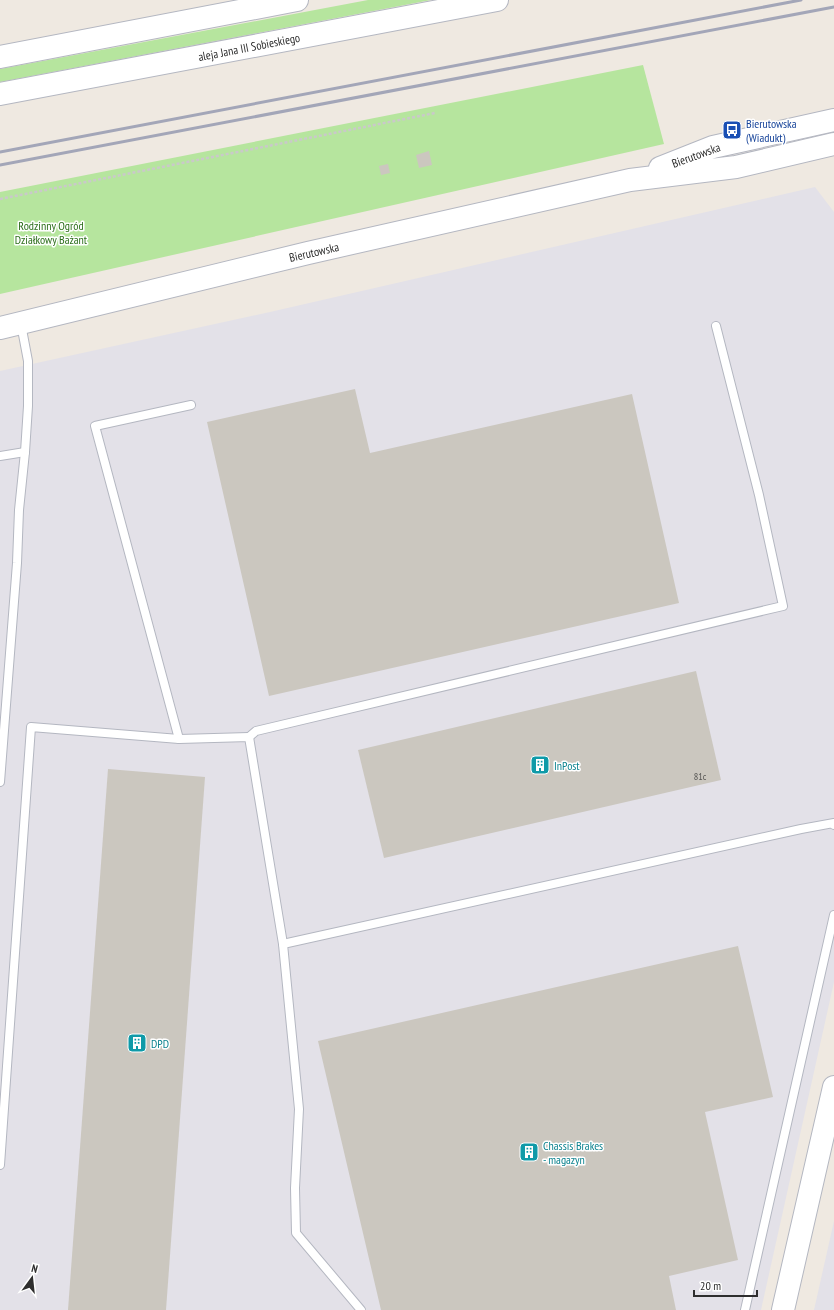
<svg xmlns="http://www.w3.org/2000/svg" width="834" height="1310" viewBox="0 0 834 1310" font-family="'PT Sans Narrow',sans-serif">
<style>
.industrial{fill:#e3e1e8}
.green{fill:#b6e59e}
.building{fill:#cbc7bf}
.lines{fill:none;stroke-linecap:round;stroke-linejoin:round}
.lane-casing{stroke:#b4b7c1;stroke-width:10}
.secondary-casing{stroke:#b4b7c1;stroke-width:24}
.path{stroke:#c9c9c9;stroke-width:2.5;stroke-dasharray:3 2;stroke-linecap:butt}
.lane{stroke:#fff;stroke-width:8}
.secondary{stroke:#fff;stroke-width:22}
.rail{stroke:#a3a6b8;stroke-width:3}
.labels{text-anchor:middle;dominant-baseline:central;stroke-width:3;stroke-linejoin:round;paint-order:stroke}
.number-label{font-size:10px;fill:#555452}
.street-label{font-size:12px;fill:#2e2e2e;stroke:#fff}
.transit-label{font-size:12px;fill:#164399;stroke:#fff;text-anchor:start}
.park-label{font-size:12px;fill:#2c6e1b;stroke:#fff}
.culture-label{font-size:12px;fill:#0d838f;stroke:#fff;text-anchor:start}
</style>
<rect width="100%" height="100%" fill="#efe9e1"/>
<g class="industrial">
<polygon points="815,187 834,212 834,982 761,1310 0,1310 0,371 270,312"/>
<polygon points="834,1221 834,1310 814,1310"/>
</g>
<g class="green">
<polygon points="368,0 431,0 0,82 0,69"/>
<polygon points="643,65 664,144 0,294 0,192"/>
</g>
<g class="building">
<polygon points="429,151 432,165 419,168 416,155"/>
<polygon points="388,164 390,173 381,175 379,166"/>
<polygon points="355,389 370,453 632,394 679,603 269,696 207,422"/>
<polygon points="696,671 721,780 384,858 358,750"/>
<polygon points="108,769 205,777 166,1310 68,1310"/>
<polygon points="738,946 773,1097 705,1112 738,1260 669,1276 676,1310 381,1310 318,1041"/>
</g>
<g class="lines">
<g class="lane-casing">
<g id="lane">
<polyline points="0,456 25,452"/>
<polyline points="249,737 256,731 783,606 759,495 716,326"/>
<polyline points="179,739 95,426 191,405"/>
<polyline points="0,782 17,563 19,510 25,452 28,406 28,361 21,324"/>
<polyline points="0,1165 31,727 179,739 249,737 283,944"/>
<polyline points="361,1310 296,1233 295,1188 299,1109 283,944 801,829 834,823 834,825"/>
<polyline points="745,1310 834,915"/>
</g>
</g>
<g class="secondary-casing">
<g id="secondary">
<polyline points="0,57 297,0"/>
<polyline points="0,94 497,0"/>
<polyline points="660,168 713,147 834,120"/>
<polyline points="0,328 308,253 630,180 736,167 834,144"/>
<polyline points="783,1310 834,1087"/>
</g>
</g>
<polyline class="path" points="0,199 435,113"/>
<use href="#lane" class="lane"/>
<use href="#secondary" class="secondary"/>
<g class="rail">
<polyline points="0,152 801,0"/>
<polyline points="0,165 834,7"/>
</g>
</g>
<defs>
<g id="bus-square" transform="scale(1)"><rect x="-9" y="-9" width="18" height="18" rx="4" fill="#1a4fb4" stroke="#fff"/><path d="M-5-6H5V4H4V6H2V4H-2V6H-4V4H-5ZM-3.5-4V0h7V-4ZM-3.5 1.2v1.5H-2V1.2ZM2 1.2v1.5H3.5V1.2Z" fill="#fff"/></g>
<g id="building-square" transform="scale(1)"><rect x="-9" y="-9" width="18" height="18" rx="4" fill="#0f9aa8" stroke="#fff"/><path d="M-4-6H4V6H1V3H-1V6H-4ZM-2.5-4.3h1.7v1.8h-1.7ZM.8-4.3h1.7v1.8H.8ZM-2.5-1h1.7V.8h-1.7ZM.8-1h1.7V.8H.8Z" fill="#fff"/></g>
</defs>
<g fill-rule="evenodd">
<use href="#bus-square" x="732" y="130"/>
<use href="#building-square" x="540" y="765"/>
<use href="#building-square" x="137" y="1043"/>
<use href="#building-square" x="529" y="1152"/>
</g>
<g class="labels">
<g class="number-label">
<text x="700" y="776">81c</text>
</g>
<g class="street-label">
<text transform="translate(249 47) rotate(-11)">aleja Jana III Sobieskiego</text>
<text transform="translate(696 155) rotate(-20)">Bierutowska</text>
<text transform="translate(314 252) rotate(-13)">Bierutowska</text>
</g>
<g class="transit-label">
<text x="746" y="123">Bierutowska<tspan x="746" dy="14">(Wiadukt)</tspan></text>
</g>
<g class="park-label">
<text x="51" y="225">Rodzinny Ogród<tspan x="51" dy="14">Działkowy Bażant</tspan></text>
</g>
<g class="culture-label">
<text x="554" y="765">InPost</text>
<text x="151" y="1043">DPD</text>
<text x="543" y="1145">Chassis Brakes<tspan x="543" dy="14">- magazyn</tspan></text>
</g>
</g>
<g transform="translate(32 1278) rotate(15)" stroke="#ffffff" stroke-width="3" paint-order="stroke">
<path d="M0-3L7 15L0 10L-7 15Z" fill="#2e2e2e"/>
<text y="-6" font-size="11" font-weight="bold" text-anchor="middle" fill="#2e2e2e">N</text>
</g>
<path d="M694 1290v6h63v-6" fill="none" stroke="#2e2e2e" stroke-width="2"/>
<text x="700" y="1290" font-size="12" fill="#2e2e2e" stroke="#ffffff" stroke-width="3" paint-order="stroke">20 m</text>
</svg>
